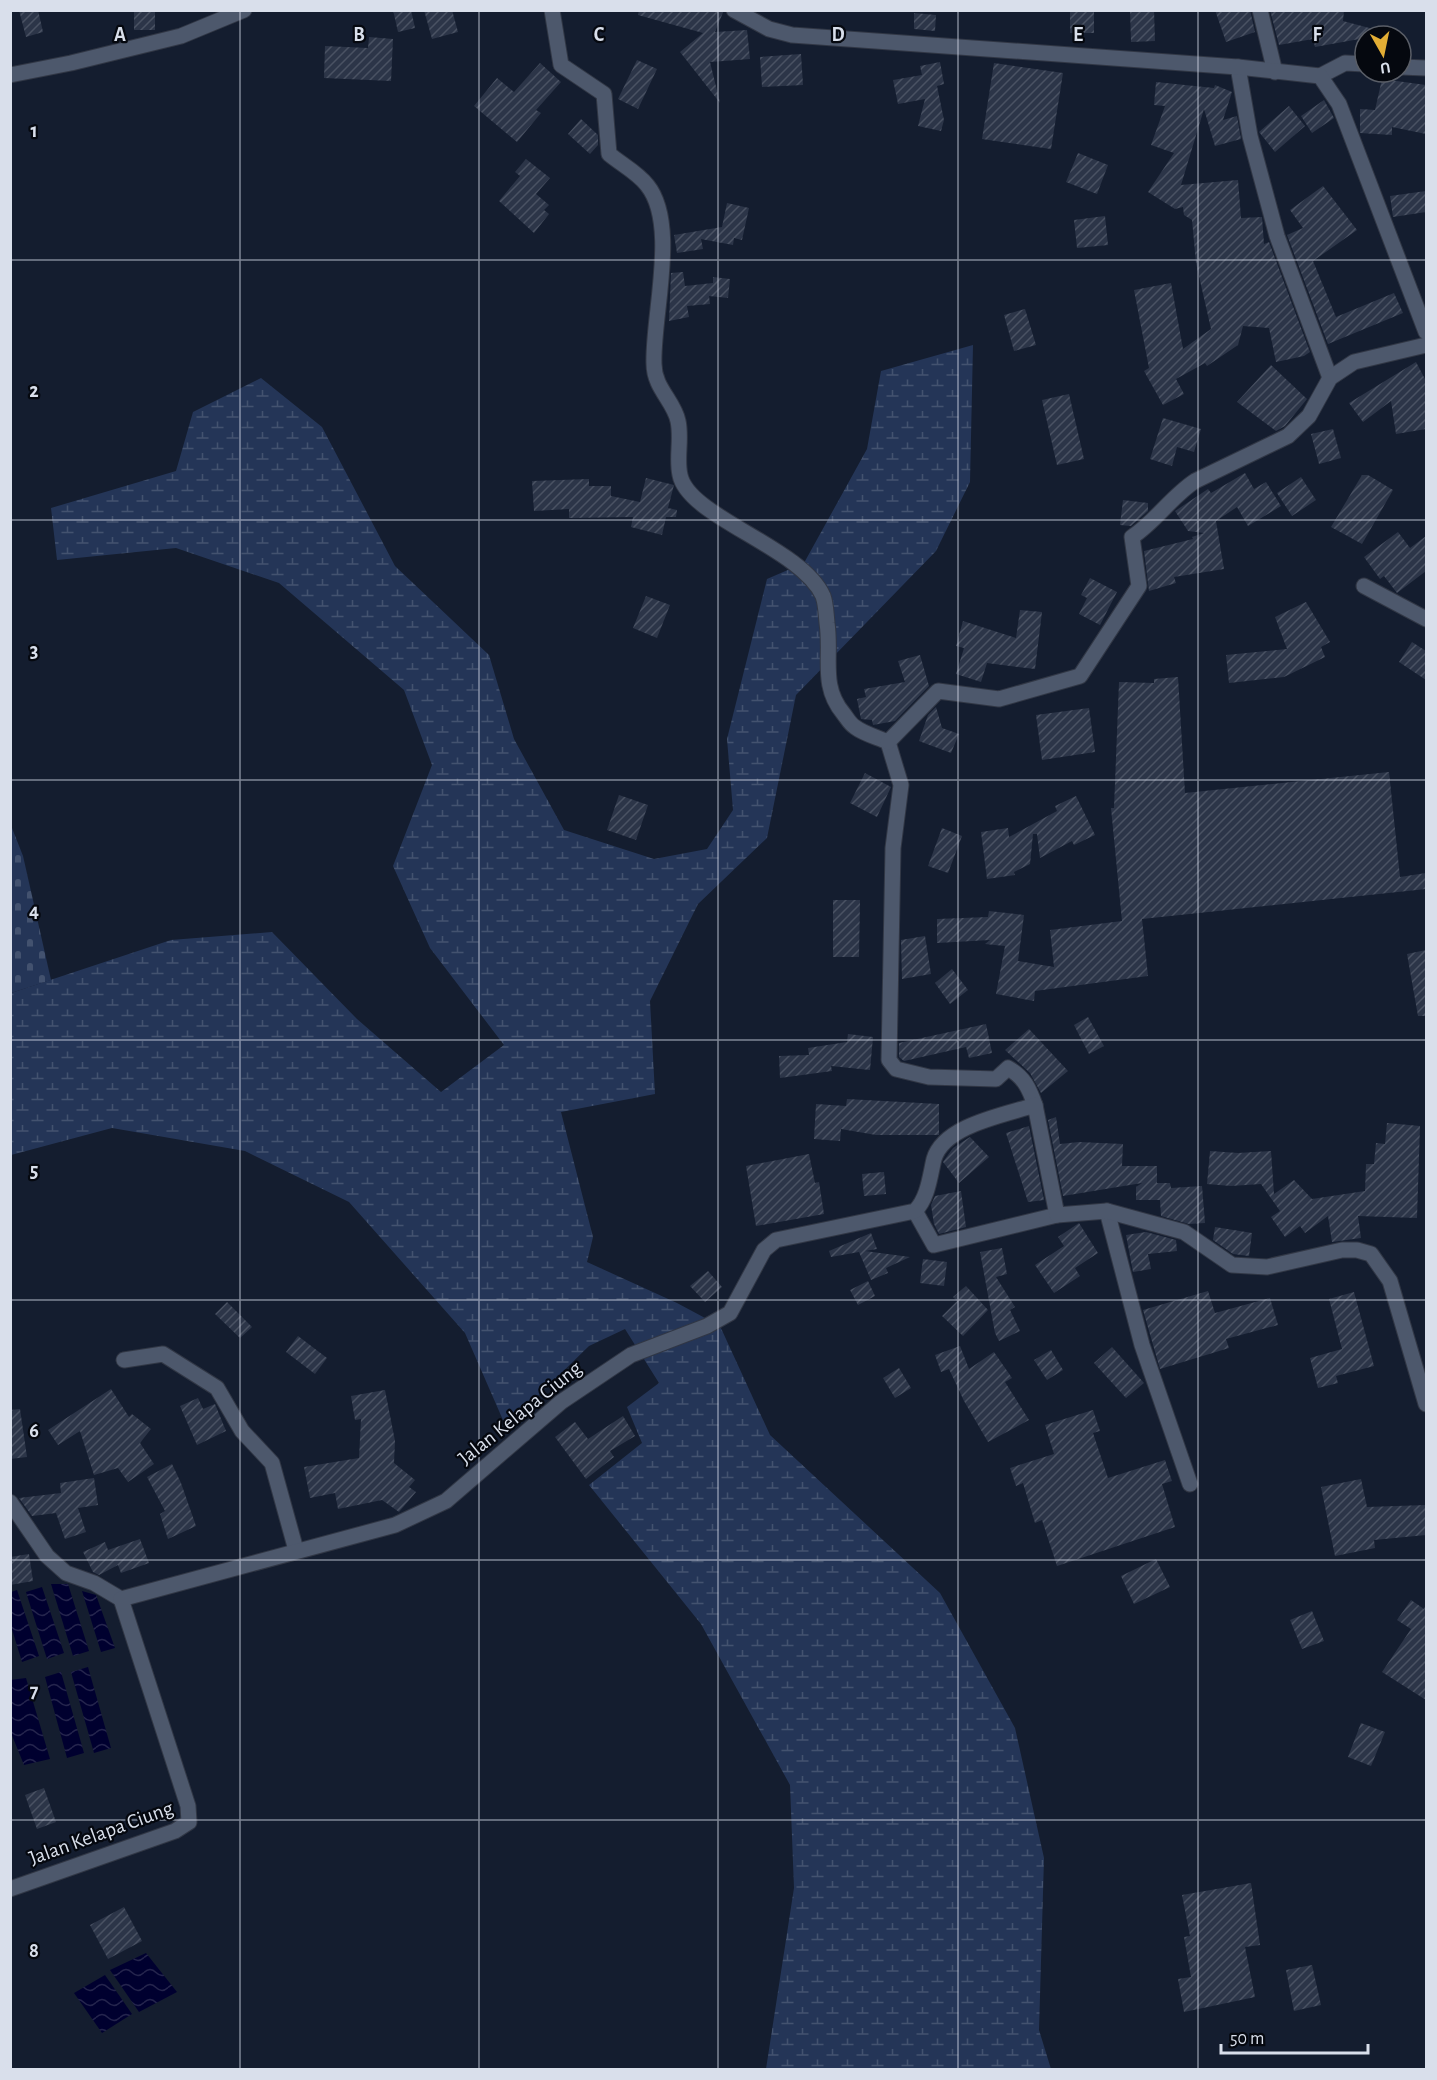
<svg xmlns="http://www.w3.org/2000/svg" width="1437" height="2080" viewBox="0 0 1437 2080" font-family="'Alegreya Sans',sans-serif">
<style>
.wetland{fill:url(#wetland-marsh)}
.cemetery{fill:url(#cemetery-stones)}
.water{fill:url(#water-waves)}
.building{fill:url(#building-hatch)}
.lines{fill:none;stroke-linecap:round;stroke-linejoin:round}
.minor-casing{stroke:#313745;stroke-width:17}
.tertiary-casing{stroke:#313745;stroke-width:17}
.minor{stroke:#4d586c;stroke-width:15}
.tertiary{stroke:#4d586c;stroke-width:15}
.grid{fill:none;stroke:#d9dfeb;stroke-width:1.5;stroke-opacity:0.55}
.labels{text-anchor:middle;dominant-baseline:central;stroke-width:4.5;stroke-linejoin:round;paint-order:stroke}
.street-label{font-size:21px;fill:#d9dfeb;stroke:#05080f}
.grid-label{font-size:20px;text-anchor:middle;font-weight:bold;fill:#d9dfeb;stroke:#05080f;stroke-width:4.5;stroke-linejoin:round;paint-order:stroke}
</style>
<defs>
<pattern id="wetland-marsh" width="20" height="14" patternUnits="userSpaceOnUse" patternTransform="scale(1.5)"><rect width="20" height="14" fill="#243557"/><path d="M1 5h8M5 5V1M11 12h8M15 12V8" fill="none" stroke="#43526f"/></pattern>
<pattern id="cemetery-stones" width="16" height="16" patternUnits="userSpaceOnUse" patternTransform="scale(1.5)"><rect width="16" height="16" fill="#243557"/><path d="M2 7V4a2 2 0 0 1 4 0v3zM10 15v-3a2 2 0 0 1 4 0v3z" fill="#43526f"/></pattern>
<pattern id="water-waves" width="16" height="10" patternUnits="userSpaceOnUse" patternTransform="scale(1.5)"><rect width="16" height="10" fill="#00002f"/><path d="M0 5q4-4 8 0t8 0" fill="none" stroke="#25254d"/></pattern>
<pattern id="building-hatch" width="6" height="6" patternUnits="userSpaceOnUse" patternTransform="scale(1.5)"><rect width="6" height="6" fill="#2c3548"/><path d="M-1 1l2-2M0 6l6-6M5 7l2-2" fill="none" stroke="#4a5263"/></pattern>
</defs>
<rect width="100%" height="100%" fill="#141d2f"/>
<polygon class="wetland" points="973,345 970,482 936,551 796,695 767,838 698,904 650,1001 655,1094 561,1112 593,1237 587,1262 677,1303 720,1326 770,1435 940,1593 1015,1728 1044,1858 1039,2030 1051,2069 766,2069 794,1888 790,1785 701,1624 589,1485 642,1443 627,1407 659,1383 625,1329 589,1346 506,1427 465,1333 349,1202 245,1151 112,1128 11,1155 11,993 171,940 272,932 357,1019 441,1092 504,1045 430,948 393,866 432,765 404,690 279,583 176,548 57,560 51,508 176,471 193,412 261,378 322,427 395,566 489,655 514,739 564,830 654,859 707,849 733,810 727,739 767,579 804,563 867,449 881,371"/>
<polygon class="cemetery" points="10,823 23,856 51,980 11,993"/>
<g class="water">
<polygon points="51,1584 68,1584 89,1651 73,1656"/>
<polygon points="42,1587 64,1653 47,1659 26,1592"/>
<polygon points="17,1590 39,1656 22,1662 11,1626 11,1592"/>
<polygon points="82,1591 96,1595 115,1648 101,1652"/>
<polygon points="88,1667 111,1748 94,1753 71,1672"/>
<polygon points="61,1672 84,1753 67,1758 45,1677"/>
<polygon points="26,1678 50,1759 24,1765 11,1733 10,1680"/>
<polygon points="146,1953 177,1992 139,2012 110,1970"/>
<polygon points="105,1975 132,2014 102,2033 74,1993"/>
</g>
<g class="building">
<polygon points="19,10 38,10 43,32 26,37"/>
<rect x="134" y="10" width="21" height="20"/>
<polygon points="393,10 411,10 415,28 398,32"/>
<polygon points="424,10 452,10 458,32 432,39"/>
<polygon points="639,10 724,10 715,32 747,30 750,59 710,62 720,103 680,52 703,33 638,15"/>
<rect x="1070" y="10" width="24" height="23"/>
<polygon points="1130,10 1154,10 1155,41 1131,42"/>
<polygon points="1215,10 1250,10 1255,32 1226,42"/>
<polygon points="1270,10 1344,10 1343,21 1392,34 1365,36 1365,38 1315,47 1313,39 1279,45"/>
<polygon points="914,13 936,15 935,31 914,29"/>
<polygon points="369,37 393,39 391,81 324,78 325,46 368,48"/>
<polygon points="801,54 803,85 762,87 760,57"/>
<polygon points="637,60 657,69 638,109 618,99"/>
<polygon points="940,62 944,84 937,86 944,120 941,131 918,126 925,99 898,104 893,80 922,75 920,66"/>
<polygon points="540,63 561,82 536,110 541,113 517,142 474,106 497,78 514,92"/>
<polygon points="994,63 1063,73 1051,149 982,139"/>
<polygon points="1382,79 1426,85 1426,134 1392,127 1392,135 1360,133 1360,109 1375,110"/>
<polygon points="1156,82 1214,88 1215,85 1232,92 1223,120 1237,116 1241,139 1215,146 1204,109 1181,185 1238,180 1241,218 1262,217 1264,244 1269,242 1310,352 1304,356 1276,362 1269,328 1243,326 1238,345 1207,366 1205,363 1176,379 1184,394 1163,405 1144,371 1149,368 1134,290 1171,283 1183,349 1211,329 1196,263 1192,220 1184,215 1183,207 1175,209 1148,192 1174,153 1151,145 1165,106 1154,105"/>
<polygon points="1324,100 1334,118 1312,133 1301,116"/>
<polygon points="1289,106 1305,126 1275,152 1259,132"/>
<polygon points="581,119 598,135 598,145 590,154 568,134"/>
<polygon points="1078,153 1108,165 1097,194 1066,182"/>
<polygon points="526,159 550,178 536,194 549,205 544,210 549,214 534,233 499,201 520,176 515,172"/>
<polygon points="1323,186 1357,230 1313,261 1336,317 1394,293 1403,313 1328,344 1287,235 1303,228 1290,210"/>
<polygon points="1426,191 1426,212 1393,217 1390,196"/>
<polygon points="727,203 749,208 742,240 734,238 733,245 701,239 703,249 677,253 674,235 722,227"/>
<polygon points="1105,216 1108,245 1077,248 1074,220"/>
<polygon points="683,272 685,286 713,283 713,277 730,279 728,298 709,296 710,304 687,306 689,317 669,321 671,273"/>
<polygon points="1025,309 1036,345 1014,351 1004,315"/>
<polygon points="1416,362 1426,381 1426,429 1396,434 1391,401 1363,422 1349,403"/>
<polygon points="1271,365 1307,399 1285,426 1276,431 1237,402"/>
<polygon points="1069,394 1084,459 1057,465 1042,400"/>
<polygon points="1163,418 1201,429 1194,452 1177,447 1172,466 1150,459"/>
<polygon points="1333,429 1341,458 1319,464 1311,434"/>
<polygon points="1245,473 1254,489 1266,482 1281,506 1248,526 1237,507 1216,521 1224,569 1174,577 1176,583 1149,591 1144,551 1193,539 1192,537 1204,533 1188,531 1175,511 1208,489 1211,493"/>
<polygon points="1362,475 1368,475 1393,490 1362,544 1331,527"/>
<polygon points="1301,477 1316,500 1292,516 1277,493"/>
<polygon points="646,478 674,485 668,508 677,510 676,517 666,517 662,535 631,527 633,517 569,518 569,509 534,511 532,481 589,479 589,486 611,486 611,496 640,502"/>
<polygon points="1123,500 1148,503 1148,511 1131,526 1120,525"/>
<polygon points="1398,532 1410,548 1426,536 1426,571 1397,593 1384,576 1380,579 1364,557"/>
<polygon points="1090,578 1117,592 1100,625 1079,614 1087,598 1081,595"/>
<polygon points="646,596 670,605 657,638 633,628"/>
<polygon points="1306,602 1330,642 1321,647 1325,657 1284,677 1229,683 1226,655 1287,649 1275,617"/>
<polygon points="1020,610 1042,612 1035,669 987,663 981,682 956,674 964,648 956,646 963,621 1016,638"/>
<polygon points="1412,642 1426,651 1426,680 1399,662"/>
<polygon points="920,655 929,686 895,721 873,725 872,720 861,719 857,699 866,697 864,689 905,682 898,661"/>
<polygon points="1178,677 1185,793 1389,772 1400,877 1426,873 1426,889 1142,919 1148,976 1035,991 1034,1001 996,994 1005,946 985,944 990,940 937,943 937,919 988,917 989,911 1024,915 1018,961 1054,967 1050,930 1122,921 1111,808 1114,808 1119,682 1154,683 1154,679"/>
<polygon points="936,707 942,728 959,734 951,753 919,741 928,715"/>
<polygon points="1089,708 1095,752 1042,760 1036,715"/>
<polygon points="865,773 891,787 877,817 850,803"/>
<polygon points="619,795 648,805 636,840 607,830"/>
<polygon points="1076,796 1095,835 1074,845 1072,841 1040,858 1037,834 1033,834 1030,864 1014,872 1015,875 987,879 981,832 1008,828 1009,837 1057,811 1055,806"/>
<polygon points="942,828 962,836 948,873 928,866"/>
<polygon points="833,900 860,900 859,957 833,957"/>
<polygon points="925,936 931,974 902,979 901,940"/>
<polygon points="1426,950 1426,1016 1418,1016 1407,954"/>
<polygon points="952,969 968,990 950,1004 935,983"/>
<polygon points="1088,1017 1104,1046 1089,1054 1074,1025"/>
<polygon points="986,1024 992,1053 969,1058 966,1047 904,1061 899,1057 899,1043"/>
<polygon points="1029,1029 1068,1071 1041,1093 1030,1073 1005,1050"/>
<polygon points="848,1034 873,1037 870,1070 831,1066 832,1071 780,1078 779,1056 809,1055 808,1048 847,1042"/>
<polygon points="847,1099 939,1104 939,1135 876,1135 841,1129 840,1141 814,1139 816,1104 846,1106"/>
<polygon points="1056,1117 1060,1144 1079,1142 1123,1144 1122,1166 1157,1166 1157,1183 1170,1183 1171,1188 1202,1186 1205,1223 1189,1224 1161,1216 1160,1200 1136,1200 1136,1187 1142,1183 1063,1196 1048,1120"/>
<polygon points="1387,1123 1420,1126 1417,1218 1358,1216 1361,1238 1332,1242 1328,1216 1305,1233 1300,1226 1285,1237 1271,1217 1280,1211 1261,1184 1231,1186 1207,1184 1210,1151 1238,1153 1271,1151 1274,1194 1294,1180 1312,1199 1365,1191 1366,1164 1374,1164 1376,1143 1385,1144"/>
<polygon points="1029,1126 1044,1200 1028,1202 1006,1133"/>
<polygon points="970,1137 989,1157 959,1183 943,1162 953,1148"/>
<polygon points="809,1154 815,1183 819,1182 824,1214 756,1226 746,1166"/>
<polygon points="884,1172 886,1194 864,1196 862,1174"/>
<polygon points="961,1191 966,1227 939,1234 934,1224 931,1205 935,1196"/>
<polygon points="1079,1223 1098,1253 1075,1268 1080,1276 1054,1293 1035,1265 1064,1246 1058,1237"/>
<polygon points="1215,1227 1252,1233 1249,1256 1233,1254 1213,1240"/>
<polygon points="1146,1232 1176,1240 1177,1251 1148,1254 1151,1269 1133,1272 1126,1235"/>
<polygon points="871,1233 877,1249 865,1251 910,1257 886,1268 888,1273 871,1280 859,1252 831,1257 829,1251"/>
<polygon points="1002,1248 1007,1274 996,1277 1015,1307 1010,1310 1020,1331 999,1341 995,1333 980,1252"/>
<polygon points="923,1259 947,1262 944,1286 920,1283"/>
<polygon points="708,1271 722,1287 705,1302 690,1286"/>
<polygon points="868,1281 875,1296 858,1305 850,1290"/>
<polygon points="966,1286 988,1310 963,1336 942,1316 957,1301 953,1297"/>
<polygon points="1208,1291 1215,1313 1270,1298 1278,1325 1226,1339 1229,1348 1160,1369 1143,1310"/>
<polygon points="1354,1292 1374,1366 1336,1376 1338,1383 1318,1388 1310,1358 1342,1349 1329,1299"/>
<polygon points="227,1302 252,1327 240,1338 215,1314"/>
<polygon points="298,1336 327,1358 315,1374 286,1352"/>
<polygon points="960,1346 969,1369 994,1352 1012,1378 1005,1382 1029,1420 988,1442 964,1401 949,1369 941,1372 935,1355"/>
<polygon points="1112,1347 1144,1383 1126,1398 1094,1363"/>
<polygon points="1051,1350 1063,1370 1047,1380 1034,1360"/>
<polygon points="899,1368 911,1388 895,1398 883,1378"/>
<polygon points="111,1389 129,1417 132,1414 151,1429 140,1443 154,1464 128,1482 118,1468 94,1475 80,1431 58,1445 48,1430"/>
<polygon points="385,1390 395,1441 394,1463 415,1480 409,1487 416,1492 399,1512 382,1500 338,1509 335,1493 310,1498 304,1467 359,1458 361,1419 355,1420 351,1396"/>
<polygon points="198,1398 203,1409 215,1404 226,1431 197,1445 180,1406"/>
<polygon points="20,1409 27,1457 10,1459 10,1410"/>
<polygon points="1093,1410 1100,1431 1093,1433 1108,1478 1165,1460 1172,1481 1162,1484 1175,1527 1057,1566 1042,1520 1035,1523 1023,1483 1016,1486 1010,1468 1054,1454 1045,1425"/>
<polygon points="623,1416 635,1436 610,1451 614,1457 586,1479 555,1437 575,1422 588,1439"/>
<polygon points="172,1464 181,1483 196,1526 168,1539 160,1514 165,1511 147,1477"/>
<polygon points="94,1478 98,1505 78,1508 86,1532 65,1539 56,1513 32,1516 19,1498 61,1493 60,1483"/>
<polygon points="1361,1479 1367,1507 1426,1505 1426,1535 1374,1540 1375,1548 1335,1556 1321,1487"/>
<polygon points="140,1539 149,1563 121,1573 118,1565 99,1575 93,1572 83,1552 105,1542 108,1550"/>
<polygon points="29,1554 33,1581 10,1585 10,1557"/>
<polygon points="1156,1559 1170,1587 1134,1604 1121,1576"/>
<polygon points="1411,1600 1424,1609 1426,1604 1426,1700 1382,1672 1411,1629 1397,1620"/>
<polygon points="1312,1611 1324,1641 1302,1649 1290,1620"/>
<polygon points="1361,1723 1385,1732 1371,1766 1348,1757"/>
<polygon points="44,1788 56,1822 37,1829 25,1795"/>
<polygon points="1251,1883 1260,1945 1245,1947 1255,1997 1184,2012 1178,1979 1191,1977 1184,1937 1190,1936 1182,1895"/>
<polygon points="124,1907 142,1941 108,1959 90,1925"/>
<polygon points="1312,1965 1321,2005 1294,2011 1286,1970"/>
</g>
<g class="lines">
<g class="minor-casing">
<g id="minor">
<path d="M 552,10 L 561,65 L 604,94 L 609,154 C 621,164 638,173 647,185 C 679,224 652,317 654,364 C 654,388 674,401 678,421 C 682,439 676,458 680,475 C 688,517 801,547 823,596 C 826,604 826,614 827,623 C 832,657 820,685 843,713 C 847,718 850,724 855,727 C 864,734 877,737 888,742 L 901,785 L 893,848 L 889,1060 L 896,1069 L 929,1077 L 996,1079 L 1008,1068 C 1024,1077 1029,1088 1035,1105"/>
<polyline points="1260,10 1275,72"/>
<polyline points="1238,67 1250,136 1277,236 1330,378"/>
<polyline points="1401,67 1426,68"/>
<polyline points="10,75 71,63 181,36 244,10"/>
<polyline points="1320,76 1345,63 1365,64"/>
<polyline points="1364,586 1426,619"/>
<path d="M 888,742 L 938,691 L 999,699 L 1080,676 L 1139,586 L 1132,537 C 1156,521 1171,497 1195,481 L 1288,436 L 1309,416 L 1330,378 L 1354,362 L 1426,345"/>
<polyline points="915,1211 934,1245 1057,1215"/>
<polyline points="1107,1211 1142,1345 1190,1484"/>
<polyline points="124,1360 163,1354 217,1388 242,1431 272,1463 296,1550"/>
<polyline points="10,1502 47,1556 66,1573 94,1583 121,1599"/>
<path d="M 10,1889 L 175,1831 L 189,1822 L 188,1806 L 121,1599 L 395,1525 L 446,1501 L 561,1402 L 631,1355 L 707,1326 L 730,1313 L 764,1250 L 776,1240 L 915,1211 C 928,1198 930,1176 934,1159 C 944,1125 1005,1115 1035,1105 L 1057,1215 L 1107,1211 L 1184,1232 L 1232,1265 L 1267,1267 L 1342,1250 L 1357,1250 L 1371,1254 L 1390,1281 L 1426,1404"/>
</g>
</g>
<g class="tertiary-casing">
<polyline id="tertiary" points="734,10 769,29 792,35 1238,67 1320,76 1339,104 1426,332"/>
</g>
<use href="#minor" class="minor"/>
<use href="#tertiary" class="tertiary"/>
</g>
<path class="grid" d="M 240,10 L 240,2070M 479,10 L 479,2070M 718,10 L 718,2070M 958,10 L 958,2070M 1198,10 L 1198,2070M 10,260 L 1426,260M 10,520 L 1426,520M 10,780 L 1426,780M 10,1040 L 1426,1040M 10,1300 L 1426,1300M 10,1560 L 1426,1560M 10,1820 L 1426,1820"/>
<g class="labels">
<g class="street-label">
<text transform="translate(520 1413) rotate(-39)">Jalan Kelapa Ciung</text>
<text transform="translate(101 1833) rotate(-20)">Jalan Kelapa Ciung</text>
</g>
</g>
<g class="grid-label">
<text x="120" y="41">A</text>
<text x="359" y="41">B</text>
<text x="599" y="41">C</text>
<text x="838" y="41">D</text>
<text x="1078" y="41">E</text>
<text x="1317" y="41">F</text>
<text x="34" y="137">1</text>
<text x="34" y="397">2</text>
<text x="34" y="657">3</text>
<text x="34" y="917">4</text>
<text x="34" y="1177">5</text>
<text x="34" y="1437">6</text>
<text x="34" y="1697">7</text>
<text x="34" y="1957">8</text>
</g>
<rect width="1437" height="2080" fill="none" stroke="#d9dfeb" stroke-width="24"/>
<g transform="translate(1383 54) rotate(171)"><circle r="28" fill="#05080f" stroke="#5a5e67" stroke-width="1.5"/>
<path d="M0-4.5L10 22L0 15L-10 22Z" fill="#e3ae35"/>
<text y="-9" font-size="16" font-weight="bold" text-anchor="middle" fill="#d9dfeb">U</text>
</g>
<path d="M1221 2044v9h147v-9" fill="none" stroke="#d9dfeb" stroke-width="3"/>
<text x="1230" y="2044" font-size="18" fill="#d9dfeb" stroke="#05080f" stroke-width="4.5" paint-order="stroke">50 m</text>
</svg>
